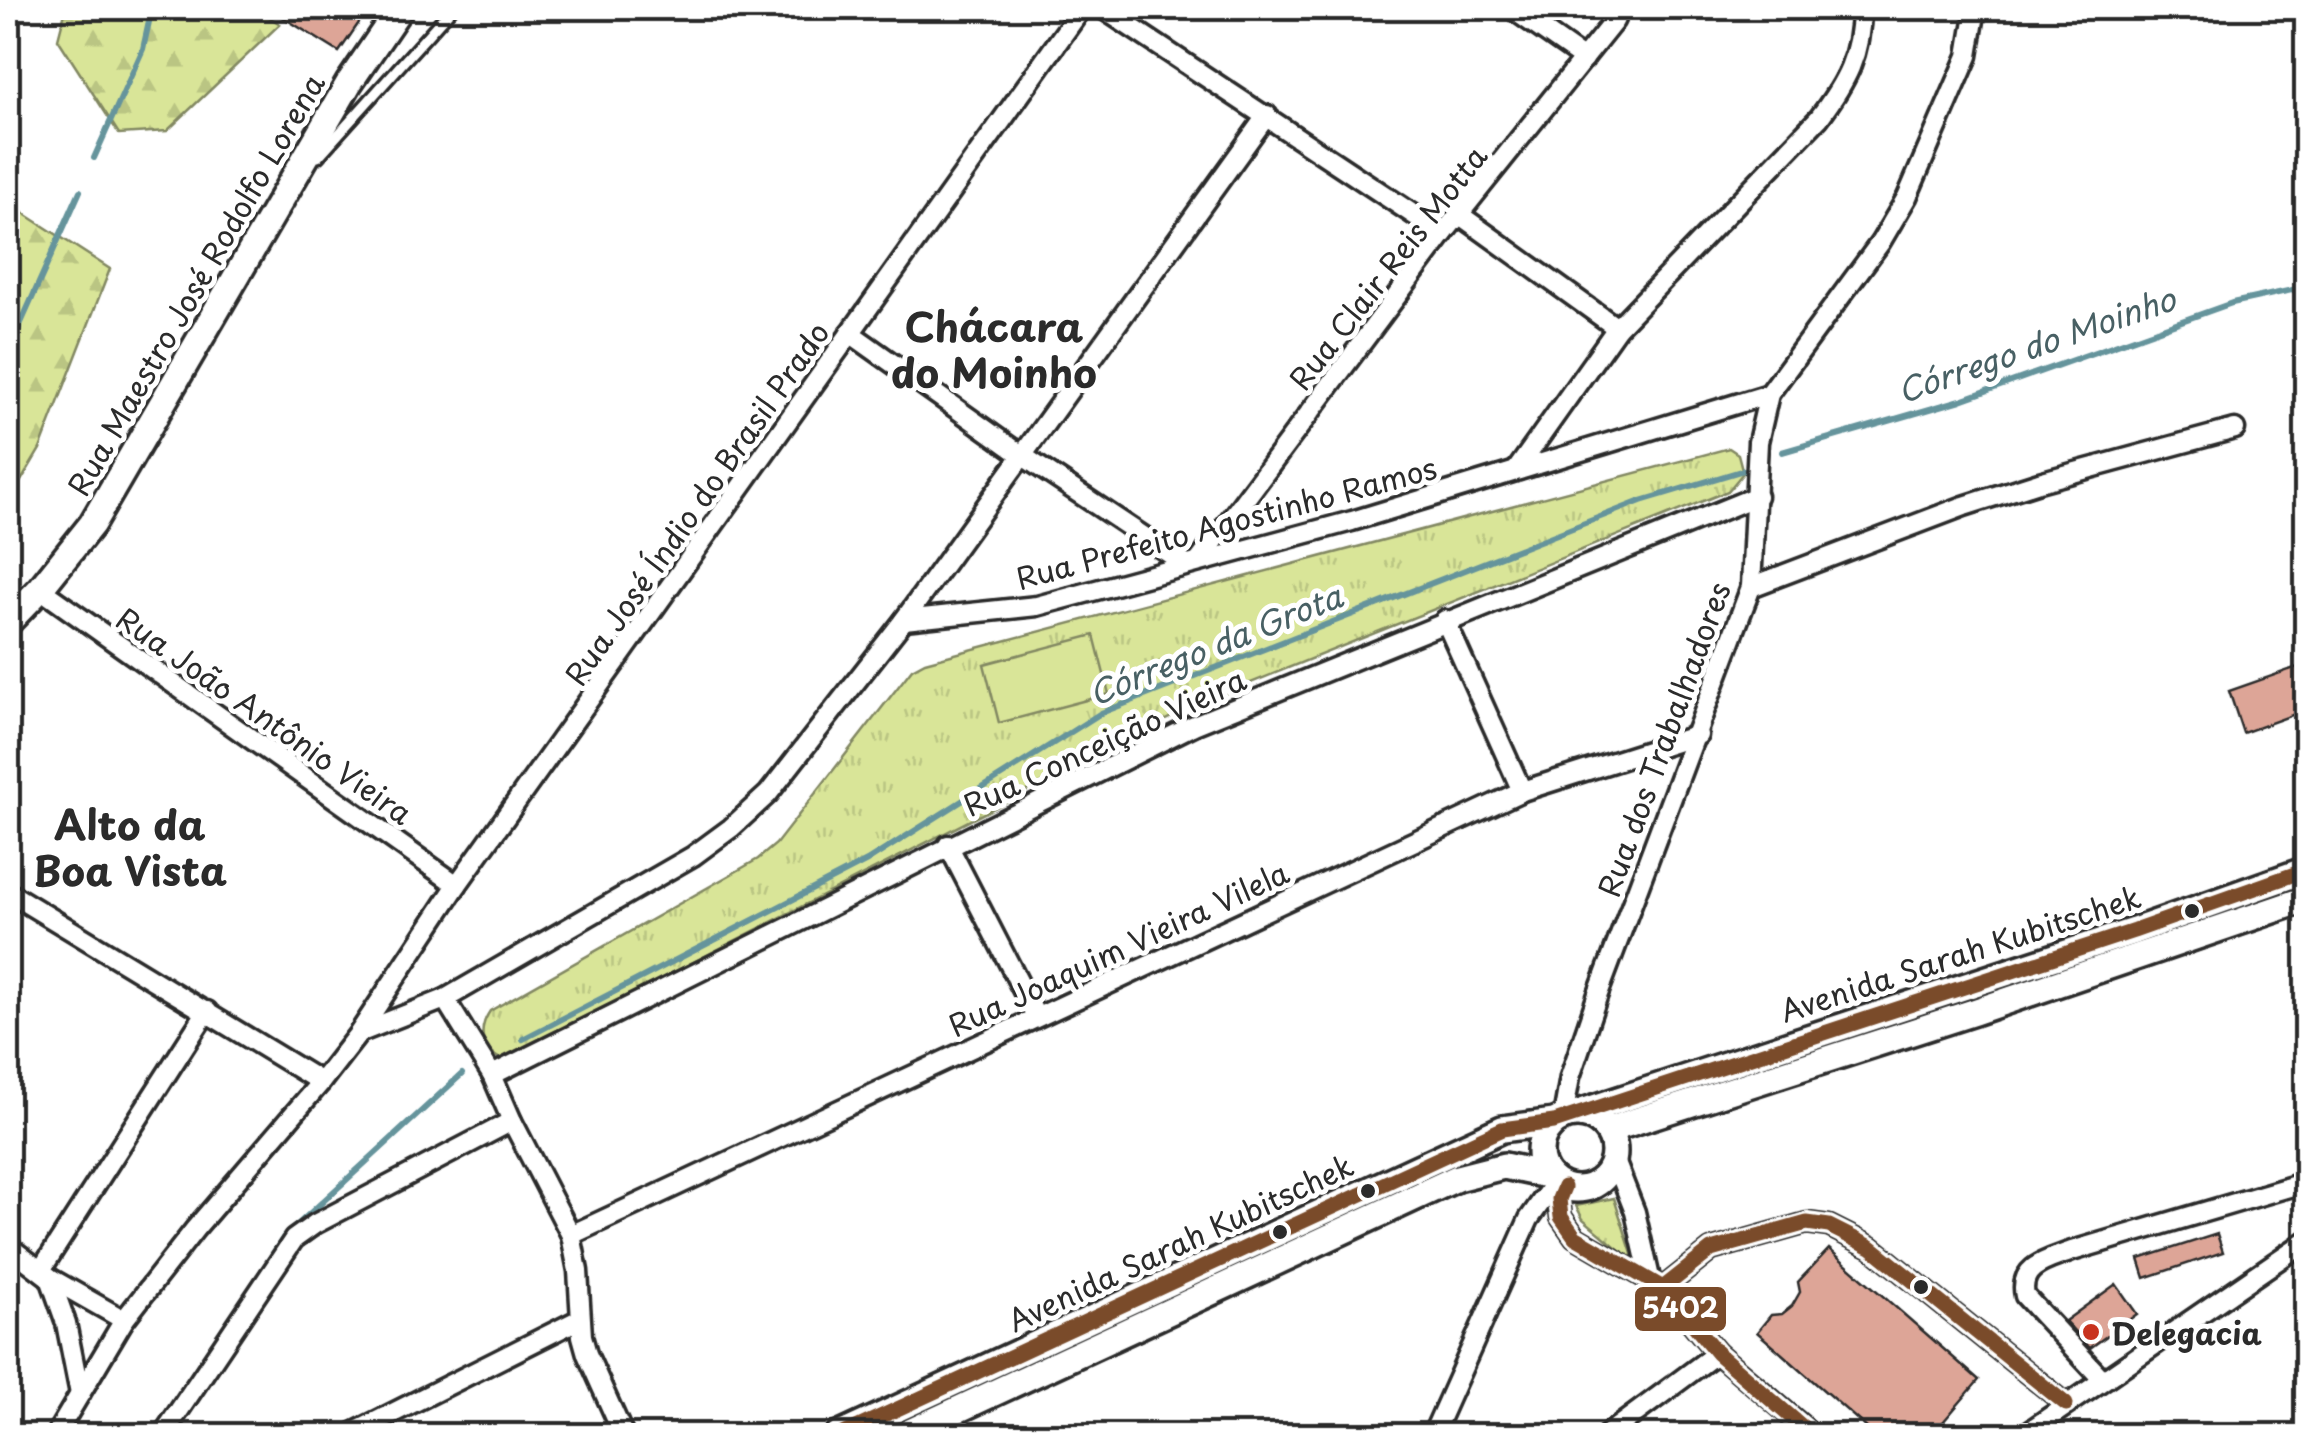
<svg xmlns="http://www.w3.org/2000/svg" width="2314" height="1443" viewBox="0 0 2314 1443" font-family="'Playpen Sans',sans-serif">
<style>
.grass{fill:url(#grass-tufts);stroke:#828862;stroke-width:2.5}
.forest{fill:url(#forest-firs);stroke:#828862;stroke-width:2.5}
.garden{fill:#d9e598;stroke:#828862;stroke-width:2.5}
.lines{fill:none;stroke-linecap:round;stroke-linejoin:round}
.stream{stroke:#65949c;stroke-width:6}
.building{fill:#dda597;stroke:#2b2b2b;stroke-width:2.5}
.lane-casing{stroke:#2b2b2b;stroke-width:16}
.street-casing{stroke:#2b2b2b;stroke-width:25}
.secondary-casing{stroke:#2b2b2b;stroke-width:32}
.lane{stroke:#fff;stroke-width:9}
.street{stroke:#fff;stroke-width:18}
.secondary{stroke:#fff;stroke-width:25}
.bus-1-casing{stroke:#fff;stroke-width:22}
.bus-1{stroke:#7a4b2a;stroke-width:15}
.bus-dot{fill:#2b2b2b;stroke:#fff;stroke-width:4}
.poi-dot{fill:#c8321e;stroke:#fff;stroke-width:4}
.labels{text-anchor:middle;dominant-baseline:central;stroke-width:10;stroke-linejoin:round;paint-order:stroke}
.street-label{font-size:30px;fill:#2b2b2b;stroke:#fff}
.poi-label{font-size:30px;font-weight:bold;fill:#2b2b2b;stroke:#fff;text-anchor:start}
.water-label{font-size:32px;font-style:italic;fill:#486064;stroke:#fff}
.district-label{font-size:40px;font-weight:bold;fill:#2b2b2b;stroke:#fff}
.line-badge{stroke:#fff;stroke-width:4}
.badge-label{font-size:28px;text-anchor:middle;font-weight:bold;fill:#fff}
</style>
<defs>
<pattern id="grass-tufts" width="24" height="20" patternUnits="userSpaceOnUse" patternTransform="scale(2.5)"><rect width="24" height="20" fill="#d9e598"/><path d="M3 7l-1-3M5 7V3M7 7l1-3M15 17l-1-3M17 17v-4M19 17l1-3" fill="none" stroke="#bac583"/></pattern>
<pattern id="forest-firs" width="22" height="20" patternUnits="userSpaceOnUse" patternTransform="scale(2.5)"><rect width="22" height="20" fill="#d9e598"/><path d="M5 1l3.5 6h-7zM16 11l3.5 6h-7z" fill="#bac583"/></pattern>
</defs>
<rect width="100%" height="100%" fill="#fff"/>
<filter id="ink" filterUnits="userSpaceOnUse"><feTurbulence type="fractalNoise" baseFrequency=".01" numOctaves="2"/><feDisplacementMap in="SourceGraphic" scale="20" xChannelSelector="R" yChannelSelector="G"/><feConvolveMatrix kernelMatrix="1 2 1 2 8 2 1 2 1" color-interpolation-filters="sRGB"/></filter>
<g filter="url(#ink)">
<g class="grass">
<path d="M 1729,448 L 1738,454 L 1743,473 L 1728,491 L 1191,707 L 502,1060 C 481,1049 477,1030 490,1011 L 758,859 L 776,844 L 912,669 L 925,662 Z"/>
<polygon points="1614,1198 1635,1263 1583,1219 1576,1206"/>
</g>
<g class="forest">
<polygon points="66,8 255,8 280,24 167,131 119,134 58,39"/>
<polygon points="8,203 110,269 40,449 8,503"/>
</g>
<polygon class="garden" points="1094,635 1109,694 999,723 984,664"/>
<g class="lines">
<g class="stream">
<polyline points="94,158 143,49 152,8"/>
<polyline points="8,352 80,191"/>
<polyline points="1782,452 1961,400 2232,303 2306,287"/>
<polyline points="523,1039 867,861 1101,713 1641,501 1744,470"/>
<polyline points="253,1285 283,1238 462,1074"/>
</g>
</g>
<g class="building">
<polygon points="268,8 369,8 339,52"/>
<polygon points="2306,664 2306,710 2243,733 2229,691"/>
<polygon points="2217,1234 2223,1252 2145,1278 2139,1259"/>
<polygon points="1829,1249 1979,1380 1931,1436 1876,1436 1757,1332 1771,1315 1782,1314 1792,1306 1800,1292 1798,1282"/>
<polygon points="2116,1284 2137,1314 2090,1348 2065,1321"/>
</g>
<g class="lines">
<g class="lane-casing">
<polyline id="lane" points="318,157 452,8"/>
</g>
<g class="street-casing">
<g id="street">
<polyline points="1102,8 1443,234"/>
<polyline points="1511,8 1584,59"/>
<polyline points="1460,215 1617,328"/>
<polyline points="850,333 1023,456 1185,564"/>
<path d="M 1518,468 L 1617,328 L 1819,118 C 1846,82 1861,55 1861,8"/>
<polyline points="1199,561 1443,234 1614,21 1620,8"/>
<polyline points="1751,587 1964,506 2039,482 2235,429"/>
<polyline points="40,589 457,885"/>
<polyline points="904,620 1037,606 1352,521 1769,394"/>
<polyline points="1445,620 1522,791"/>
<polyline points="948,845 1036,1016"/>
<polyline points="8,892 321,1082"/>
<polyline points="445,999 492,1075 512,1121 571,1235 578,1271 582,1336 587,1354 624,1436"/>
<polyline points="359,1033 445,999 693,856 731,828 768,794 904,620 1267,115"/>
<polyline points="492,1075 1194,725 1757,496"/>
<polyline points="1563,1117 1570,1077 1598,994 1751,587 1758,442 1769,394 1880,243 1907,197 1968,56 1976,8"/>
<polyline points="1614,1158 1635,1212 1650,1278"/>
<polyline points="1564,1187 1559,1199 1561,1217 1575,1237 1663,1288 1717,1353 1814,1436"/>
<polyline points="571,1235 1522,791 1698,735"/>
<polyline points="8,1246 50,1278 124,1320"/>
<polyline points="41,1270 207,1011"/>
<polyline points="50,1278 66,1323 80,1394"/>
<polyline points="1663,1288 1711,1250 1807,1223 1829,1226 1871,1247 2066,1404"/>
<path d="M 2102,1379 L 2025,1296 C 2018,1265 2049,1260 2072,1251 L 2306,1182"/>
<polyline points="55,1436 124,1320 195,1229 321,1082 359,1033 457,885 1082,8"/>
<polyline points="162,1436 294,1239 315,1224 512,1121"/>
<polyline points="347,1436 580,1319"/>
<polyline points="1432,1436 1529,1219 1555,1182"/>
<polyline points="1605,1436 1717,1353"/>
<polyline points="2022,1436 2306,1241"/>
</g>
</g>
<g class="secondary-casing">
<g id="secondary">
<polyline points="8,622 40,589 92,524 349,83 400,8"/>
<polyline points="1576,1114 2134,931 2306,870"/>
<circle cx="1577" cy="1152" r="37"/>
<polyline points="1608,1130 1974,1012 2306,899"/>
<polyline points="838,1436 1502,1129 1554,1122"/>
<polyline points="901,1436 1457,1178 1504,1166 1547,1175"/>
</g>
</g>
<use href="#lane" class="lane"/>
<use href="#street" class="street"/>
<use href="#secondary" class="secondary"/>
<g class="bus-1-casing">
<g id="bus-1">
<polyline points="1564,1187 1559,1199 1561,1217 1575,1237 1663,1288 1717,1353 1813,1436"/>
<polyline points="1663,1288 1711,1250 1807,1223 1829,1226 1871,1247 2066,1404"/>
<polyline points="839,1436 1502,1129 1554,1122 2134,931 2306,870"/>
</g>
</g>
<use href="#bus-1" class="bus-1"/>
</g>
</g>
<g class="bus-dot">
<circle cx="2192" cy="911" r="9"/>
<circle cx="1368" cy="1191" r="9"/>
<circle cx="1280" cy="1232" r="9"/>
<circle cx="1921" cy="1287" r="9"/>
</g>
<circle class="poi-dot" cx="2091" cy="1332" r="10"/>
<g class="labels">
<g class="street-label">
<text transform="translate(1387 267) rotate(-52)">Rua Clair Reis Motta</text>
<text transform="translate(195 284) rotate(-60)">Rua Maestro José Rodolfo Lorena</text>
<text transform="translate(696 503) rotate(-55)">Rua José Índio do Brasil Prado</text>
<text transform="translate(1226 522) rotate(-15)">Rua Prefeito Agostinho Ramos</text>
<text transform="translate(265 715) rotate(35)">Rua João Antônio Vieira</text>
<text transform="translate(1663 739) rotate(-70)">Rua dos Trabalhadores</text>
<text transform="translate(1104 741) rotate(-25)">Rua Conceição Vieira</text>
<text transform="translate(1118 948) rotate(-25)">Rua Joaquim Vieira Vilela</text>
<text transform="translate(1960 953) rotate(-18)">Avenida Sarah Kubitschek</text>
<text transform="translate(1180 1242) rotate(-25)">Avenida Sarah Kubitschek</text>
</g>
<g class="poi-label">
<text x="2111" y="1332">Delegacia</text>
</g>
<g class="water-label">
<text transform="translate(2036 344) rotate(-19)">Córrego do Moinho</text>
<text transform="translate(1215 644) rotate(-22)">Córrego da Grota</text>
</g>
<g class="district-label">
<text x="994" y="325">Chácara<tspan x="994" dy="46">do Moinho</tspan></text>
<text x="130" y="823">Alto da<tspan x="130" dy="46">Boa Vista</tspan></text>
</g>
</g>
<rect class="line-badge" x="1633" y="1285" width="95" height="48" rx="10" fill="#7a4b2a"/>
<g class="badge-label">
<text x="1680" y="1318">5402</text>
</g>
<rect width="2314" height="1443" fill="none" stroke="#fff" stroke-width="40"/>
<rect x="20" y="20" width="2274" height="1403" fill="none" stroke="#2b2b2b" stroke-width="4" filter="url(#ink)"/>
</svg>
